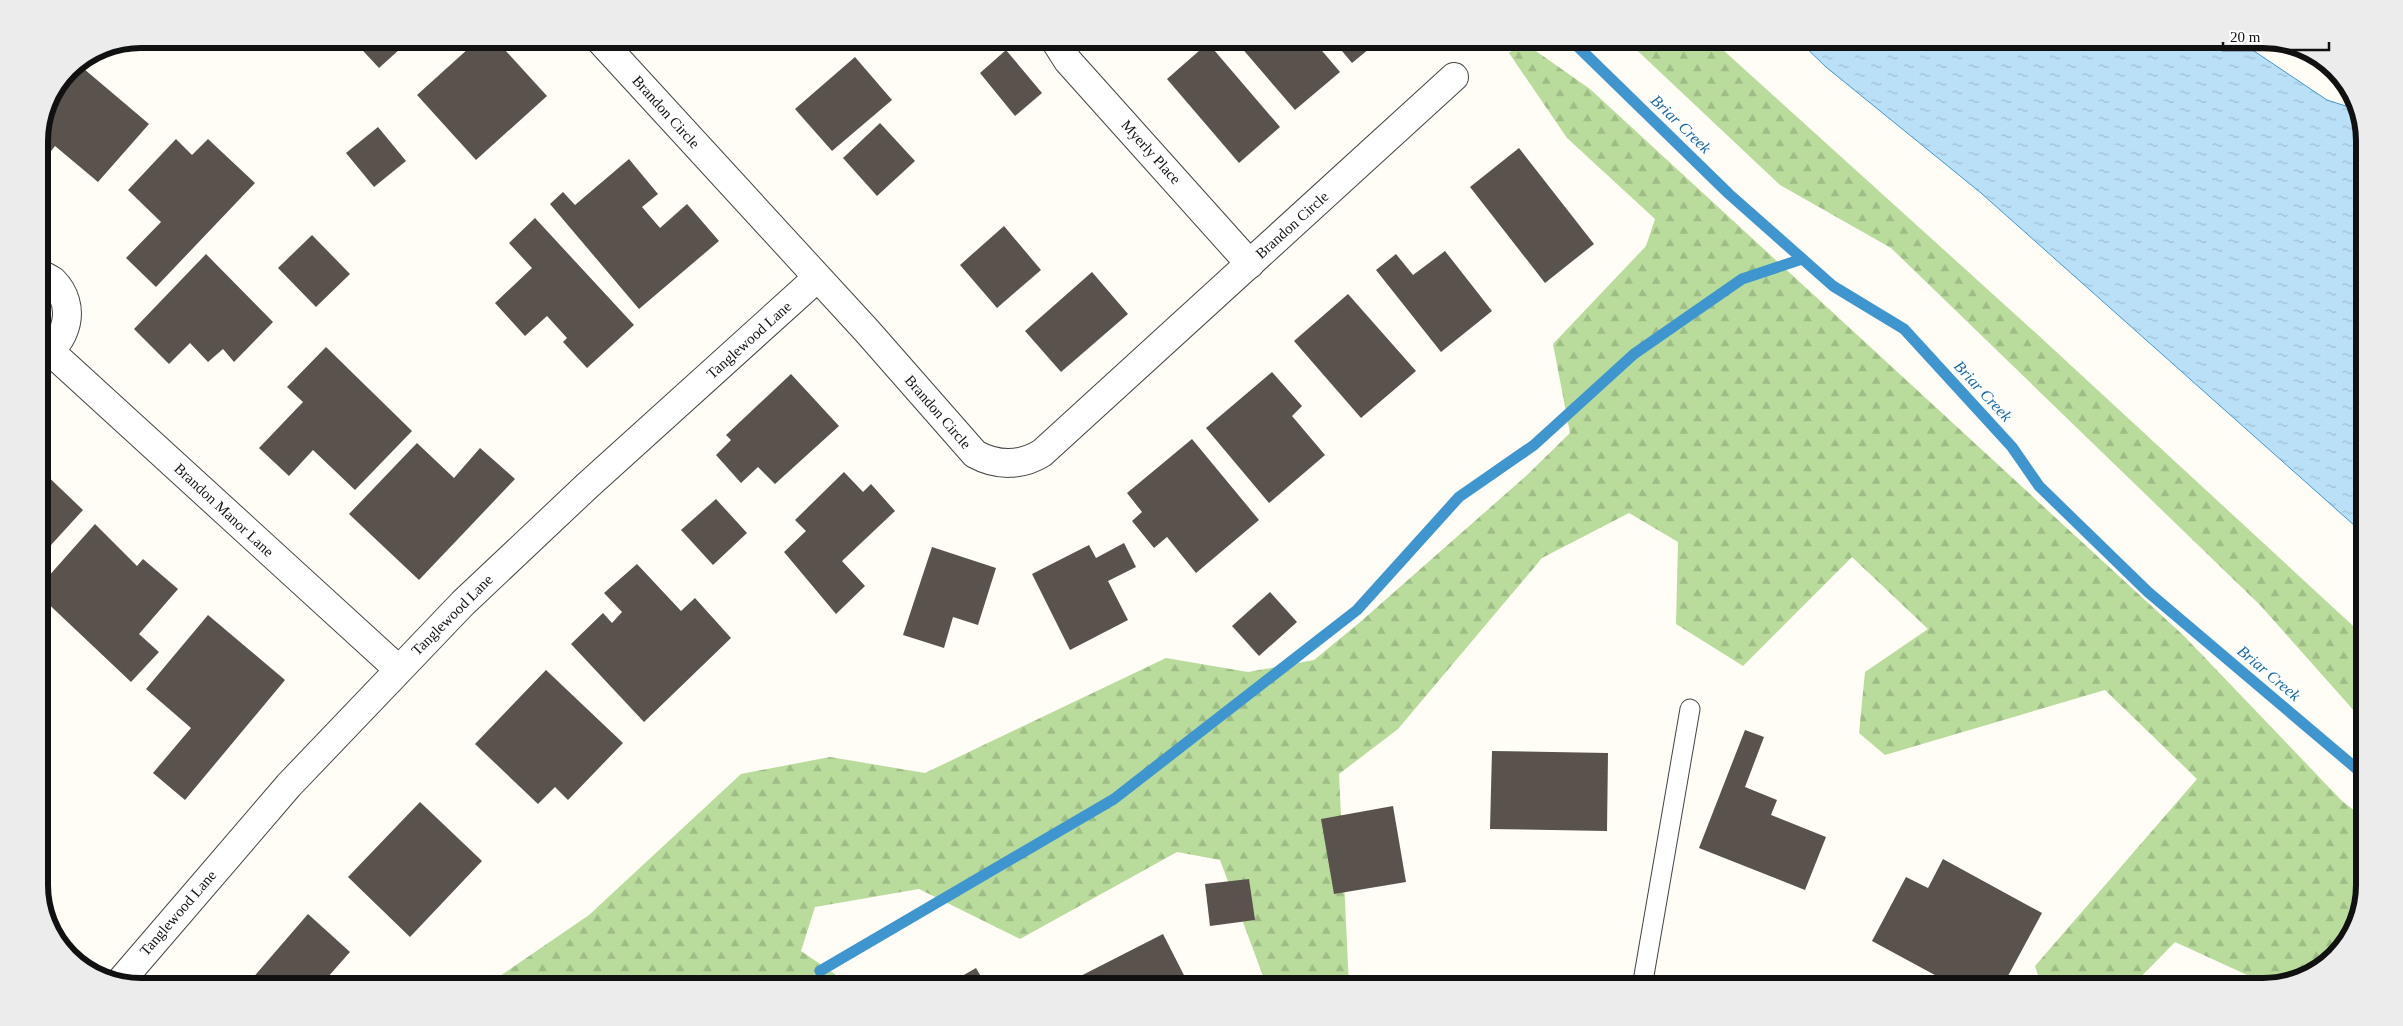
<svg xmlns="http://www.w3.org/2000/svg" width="2403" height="1026" viewBox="0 0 2403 1026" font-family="'Times New Roman',serif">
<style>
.forest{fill:url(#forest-firs)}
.water{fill:url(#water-ripples);stroke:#3f96cf}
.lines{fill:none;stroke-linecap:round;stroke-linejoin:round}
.stream{stroke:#3f96cf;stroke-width:11}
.building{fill:#5a524d}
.service-casing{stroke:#444;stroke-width:21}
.minor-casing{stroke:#444;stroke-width:30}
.service{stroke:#fff;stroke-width:19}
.minor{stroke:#fff;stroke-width:28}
.labels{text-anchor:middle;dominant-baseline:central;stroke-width:5;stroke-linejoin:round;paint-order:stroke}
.street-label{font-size:15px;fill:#111;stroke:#fff}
.water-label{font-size:16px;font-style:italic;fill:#1768a6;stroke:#fff}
.rim{fill:none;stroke:#111;stroke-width:6}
</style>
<defs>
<pattern id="forest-firs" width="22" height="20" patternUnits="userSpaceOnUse" patternTransform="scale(1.25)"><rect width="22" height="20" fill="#b9dc9c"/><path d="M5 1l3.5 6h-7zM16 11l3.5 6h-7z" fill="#9ebc85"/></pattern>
<pattern id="water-ripples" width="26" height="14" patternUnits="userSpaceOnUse" patternTransform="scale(1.25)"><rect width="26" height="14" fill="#b9e0f7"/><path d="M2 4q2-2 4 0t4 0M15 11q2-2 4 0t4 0" fill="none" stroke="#9ebfd3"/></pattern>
</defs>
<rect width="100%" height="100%" fill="#fffdf5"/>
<g class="forest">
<polygon points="1625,39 1711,39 2038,335 2364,636 2364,722 2260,605 1891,248 1780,185"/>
<polygon points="1523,42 1590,89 2184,636 2342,801 2364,818 2364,885 2357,924 2319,970 2269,985 2175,942 2131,987 2042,987 2035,966 2197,779 2105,690 1885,755 1859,733 1865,672 1928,629 1852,557 1743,666 1676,624 1678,542 1629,513 1542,558 1398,729 1339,774 1349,987 1267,987 1220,860 1177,852 1020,939 919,889 815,907 801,951 854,987 484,987 589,915 741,774 830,757 925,773 1166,658 1248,672 1314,660 1359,623 1526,476 1570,433 1553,344 1646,246 1655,219 1567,138 1509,53"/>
</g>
<polygon class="water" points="1797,39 2236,39 2327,100 2355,109 2364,134 2364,534 1981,193 1826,67"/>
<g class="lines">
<g class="stream">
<polyline points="1570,39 1729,194 1833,286 1904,329 2012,447 2039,486 2148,592 2364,775"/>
<polyline points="820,971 1114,799 1357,610 1459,497 1534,445 1634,354 1742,279 1802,259"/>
</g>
</g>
<g class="building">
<polygon points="352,39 411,39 379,68"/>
<polygon points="479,39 495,39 547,96 476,160 417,95"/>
<polygon points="727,39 743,39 735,47"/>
<polygon points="1153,39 1169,39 1160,47"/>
<polygon points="1234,39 1312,39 1340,72 1295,110"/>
<polygon points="1332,39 1381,39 1352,63"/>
<polygon points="1208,43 1280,127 1239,163 1167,79"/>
<polygon points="1006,50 1042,93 1015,116 980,73"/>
<polygon points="855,57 892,100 832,151 795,109"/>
<polygon points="77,63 149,124 98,182 55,146 39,166 39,134 49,97"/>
<polygon points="880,123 915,161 877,196 843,158"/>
<polygon points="378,127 406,161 374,187 346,153"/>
<polygon points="176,139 192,155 208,139 255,183 156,287 126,258 161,222 128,190"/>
<polygon points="1519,148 1594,244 1545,283 1470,187"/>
<polygon points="629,159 658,194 642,207 660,228 687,204 719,241 639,309 550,204 563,192 575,205"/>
<polygon points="535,218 634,325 587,368 563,342 567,338 547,316 525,336 495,303 532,268 509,243"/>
<polygon points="1004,226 1041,270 997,308 960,265"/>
<polygon points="312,235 350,274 316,307 278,268"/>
<polygon points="1445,251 1492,311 1441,352 1376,270 1396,254 1413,275"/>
<polygon points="206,254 273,322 234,362 223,349 208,362 190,343 169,364 134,329"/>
<polygon points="1092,272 1128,314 1061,372 1025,331"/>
<polygon points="1348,294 1416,371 1361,418 1294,341"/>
<polygon points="326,347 412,431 355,490 313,450 289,476 259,448 303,402 287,387"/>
<polygon points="1272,372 1302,406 1292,416 1325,455 1269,503 1206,428"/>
<polygon points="791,374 839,426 775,484 758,467 741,483 716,455 731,440 726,435"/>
<polygon points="1192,439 1259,520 1196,573 1167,537 1154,548 1132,521 1142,512 1127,493"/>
<polygon points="417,443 454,478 480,448 515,479 419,580 349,514"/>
<polygon points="39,468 83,510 51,545 39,535"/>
<polygon points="844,472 863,492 871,484 895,511 842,561 865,586 836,614 784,552 806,531 795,520"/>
<polygon points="716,499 747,533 713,565 681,530"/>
<polygon points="95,524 137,566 143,559 178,589 139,634 159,652 131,682 39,595 39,587"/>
<polygon points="1124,543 1136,567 1108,581 1128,620 1070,650 1032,574 1089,545 1096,558"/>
<polygon points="932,547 996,568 978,625 953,617 944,648 903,635"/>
<polygon points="637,564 681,611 695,598 731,638 644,722 571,644 603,613 612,623 622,612 604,593"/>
<polygon points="1270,592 1297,622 1259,656 1232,626"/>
<polygon points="208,615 285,680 185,800 153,773 191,728 146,689"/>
<polygon points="546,670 623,743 568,800 555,787 538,804 475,744"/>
<polygon points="1745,730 1764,737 1745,787 1777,800 1771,815 1826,837 1805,890 1699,848"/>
<polygon points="1492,751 1608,753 1607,831 1490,829"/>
<polygon points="420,802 482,861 410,937 348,877"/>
<polygon points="1393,806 1406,882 1334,894 1321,819"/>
<polygon points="1943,859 2042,913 2002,987 1957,987 1872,941 1906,877 1928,888"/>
<polygon points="1249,879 1255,920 1210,926 1205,884"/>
<polygon points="308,914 350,952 319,987 245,987"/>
<polygon points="1163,934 1190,987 1059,987"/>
<polygon points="976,968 987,987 943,987"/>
</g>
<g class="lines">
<g class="service-casing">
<polyline id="service" points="1642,987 1690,709"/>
</g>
<g class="minor-casing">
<g id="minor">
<path d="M 599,39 L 867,331 L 975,454 C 997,466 1021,466 1042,453 L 1454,77"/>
<polyline points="1054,39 1068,61 1250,264"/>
<path d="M 39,273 C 43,276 49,278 53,281 C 78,306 67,343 39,358"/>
<polyline points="51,352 398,669"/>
<polyline points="119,983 289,785 463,603 587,486 817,278"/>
</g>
</g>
<use href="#service" class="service"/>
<use href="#minor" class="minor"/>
</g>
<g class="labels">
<g class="street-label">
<text transform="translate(666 112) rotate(48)">Brandon Circle</text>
<text transform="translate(1151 152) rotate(48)">Myerly Place</text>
<text transform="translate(1292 225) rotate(-42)">Brandon Circle</text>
<text transform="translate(749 340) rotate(-42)">Tanglewood Lane</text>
<text transform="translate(938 412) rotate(49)">Brandon Circle</text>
<text transform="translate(224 510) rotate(43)">Brandon Manor Lane</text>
<text transform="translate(452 615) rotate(-45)">Tanglewood Lane</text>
<text transform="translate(178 913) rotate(-49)">Tanglewood Lane</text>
</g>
<g class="water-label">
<text transform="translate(1681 124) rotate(44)">Briar Creek</text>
<text transform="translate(1983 391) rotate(47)">Briar Creek</text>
<text transform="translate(2269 673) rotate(40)">Briar Creek</text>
</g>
</g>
<path d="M0 0H2403V1026H0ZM141 48H2263A93 93 0 0 1 2356 141V885A93 93 0 0 1 2263 978H141A93 93 0 0 1 48 885V141A93 93 0 0 1 141 48Z" fill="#ececec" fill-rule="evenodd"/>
<path class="rim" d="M141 48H2263A93 93 0 0 1 2356 141V885A93 93 0 0 1 2263 978H141A93 93 0 0 1 48 885V141A93 93 0 0 1 141 48Z"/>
<path d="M2223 42v8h106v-8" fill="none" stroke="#111111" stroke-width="2.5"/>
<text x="2230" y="42" font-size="15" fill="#111111" stroke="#ffffff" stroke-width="4" paint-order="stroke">20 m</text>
</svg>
